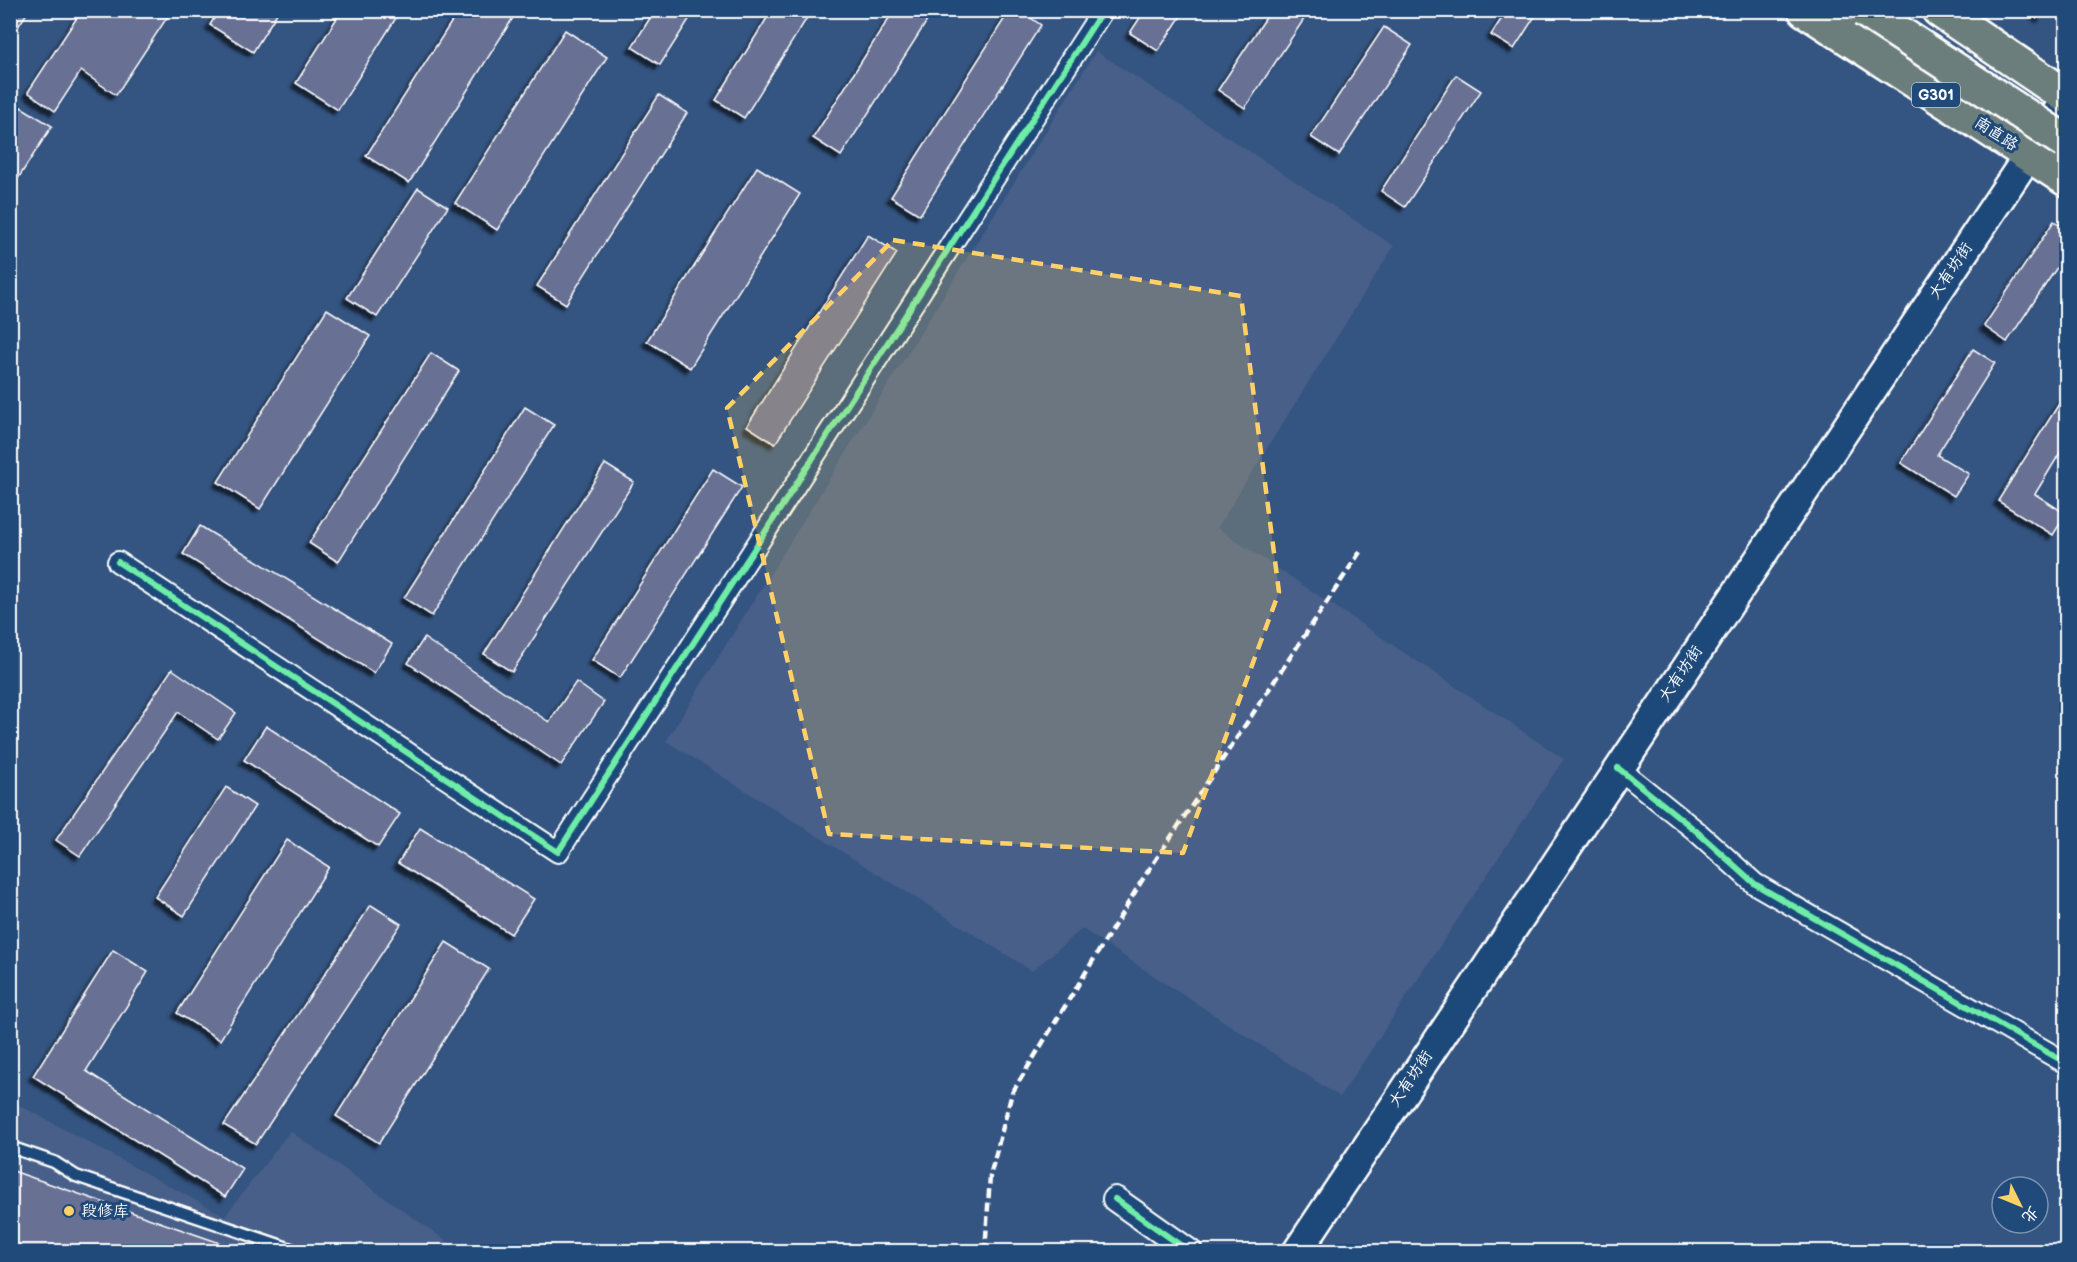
<svg xmlns="http://www.w3.org/2000/svg" width="2077" height="1262" viewBox="0 0 2077 1262" font-family="'Balsamiq Sans','LXGW WenKai TC',sans-serif">
<style>
.built{fill:#475f89}
.building{fill:#676f94;stroke:#fff;stroke-width:1.5;filter:url(#shadow)}
.lines{fill:none;stroke-linecap:round;stroke-linejoin:round}
.service-casing{stroke:#fff;stroke-width:15}
.minor-casing{stroke:#fff;stroke-width:24}
.tertiary-casing{stroke:#fff;stroke-width:28}
.secondary-casing{stroke:#fff;stroke-width:33}
.trunk-casing{stroke:#fff;stroke-width:38}
.service{stroke:#1f4a7a;stroke-width:10}
.minor{stroke:#1f4a7a;stroke-width:20}
.tertiary{stroke:#1f4a7a;stroke-width:24}
.secondary{stroke:#1f4a7a;stroke-width:28}
.trunk{stroke:#6c7e7c;stroke-width:33}
.rail{stroke:#fff;stroke-width:4.5;stroke-dasharray:9 4.5;stroke-linecap:butt}
.trunk-bridge-casing{stroke:#fff;stroke-width:38;stroke-linecap:butt}
.trunk-bridge{stroke:#6c7e7c;stroke-width:33}
.cycleway-casing{stroke:#1f4a7a;stroke-width:10}
.cycleway{stroke:#6deda7;stroke-width:6}
.marked{fill:#ffd166;fill-opacity:0.2;stroke:#ffd166;stroke-width:4.5;stroke-dasharray:12 8;stroke-linejoin:round}
.poi-dot{fill:#ffd166;stroke:#1f4a7a;stroke-width:2}
.labels{text-anchor:middle;dominant-baseline:central;stroke-width:6;stroke-linejoin:round;paint-order:stroke}
.shield{fill:#1f4a7a;stroke:#bcc9d7;stroke-width:1.5}
.shield-label{font-size:15px;font-weight:bold;fill:#fff}
.street-label{font-size:16px;fill:#fff;stroke:#1f4a7a}
.poi-label{font-size:16px;fill:#fff;stroke:#1f4a7a;text-anchor:start}
</style>
<defs>
<filter id="shadow"><feDropShadow dx="-4.5" dy="4.5" stdDeviation="1.5" flood-color="#0009"/></filter>
</defs>
<rect width="100%" height="100%" fill="#345481"/>
<filter id="ink" filterUnits="userSpaceOnUse"><feTurbulence type="fractalNoise" baseFrequency=".0167" numOctaves="2"/><feDisplacementMap in="SourceGraphic" scale="12" xChannelSelector="R" yChannelSelector="G"/><feConvolveMatrix kernelMatrix="1 2 1 2 8 2 1 2 1" color-interpolation-filters="sRGB"/></filter>
<g filter="url(#ink)">
<g class="built">
<polygon points="1096,51 1394,246 1217,528 1564,759 1340,1097 1082,929 1032,971 666,741"/>
<polygon points="10,1100 225,1216 290,1131 461,1251 11,1251"/>
</g>
<g class="building">
<polygon points="10,10 29,10 10,39"/>
<polygon points="82,10 172,10 116,95 81,71 55,111 28,92"/>
<polygon points="219,10 279,10 253,52 210,25"/>
<polygon points="342,10 401,10 338,110 296,83"/>
<polygon points="459,10 518,10 409,183 366,156"/>
<polygon points="655,10 695,10 660,65 632,47"/>
<polygon points="772,10 812,10 744,118 716,100"/>
<polygon points="894,10 934,10 841,156 813,138"/>
<polygon points="1010,10 1019,10 1041,25 920,215 891,197"/>
<polygon points="1145,10 1185,10 1158,51 1130,33"/>
<polygon points="1271,10 1310,10 1245,108 1218,90"/>
<polygon points="1507,10 1539,10 1514,49 1491,35"/>
<polygon points="2030,10 2046,10 2041,18"/>
<polygon points="1384,27 1412,45 1339,155 1311,137"/>
<polygon points="565,30 607,57 497,230 455,203"/>
<polygon points="1456,75 1481,91 1405,207 1381,191"/>
<polygon points="659,95 687,113 566,304 537,286"/>
<polygon points="21,107 52,126 10,191 10,123"/>
<polygon points="757,167 800,194 690,368 647,341"/>
<polygon points="418,188 448,207 377,317 347,298"/>
<polygon points="2054,221 2066,229 2066,259 2064,257 2007,342 1984,326"/>
<polygon points="868,235 897,253 775,444 747,426"/>
<polygon points="327,309 370,336 260,509 218,482"/>
<polygon points="1973,349 1995,363 1937,455 1969,474 1954,496 1901,463"/>
<polygon points="431,353 459,371 338,562 309,543"/>
<polygon points="2064,396 2066,398 2066,443 2035,494 2066,514 2053,535 1998,501"/>
<polygon points="525,407 554,425 432,616 404,598"/>
<polygon points="605,464 634,482 512,672 484,654"/>
<polygon points="713,469 742,487 620,678 592,660"/>
<polygon points="200,526 392,644 374,673 183,554"/>
<polygon points="424,638 549,722 576,682 604,702 561,765 408,663"/>
<polygon points="172,669 236,713 218,739 178,712 80,856 56,840"/>
<polygon points="266,726 400,814 378,847 244,760"/>
<polygon points="226,787 255,806 184,916 155,897"/>
<polygon points="420,828 534,899 511,934 398,863"/>
<polygon points="287,840 329,867 220,1040 177,1013"/>
<polygon points="371,905 401,924 256,1144 224,1125"/>
<polygon points="446,942 489,969 379,1143 336,1116"/>
<polygon points="113,950 148,972 86,1071 243,1169 225,1197 33,1076"/>
<polygon points="10,1170 246,1252 10,1252"/>
</g>
<g class="lines">
<g class="service-casing">
<polyline id="service" points="10,1147 54,1162 76,1176 300,1252"/>
</g>
<g class="minor-casing">
<g id="minor">
<polyline points="118,562 558,852 1103,10"/>
<polyline points="1618,768 1695,830 1755,884 2066,1063"/>
</g>
</g>
<g class="tertiary-casing">
<polyline id="tertiary" points="1115,1199 1190,1252"/>
</g>
<g class="secondary-casing">
<polyline id="secondary" points="1297,1252 2066,99"/>
</g>
<g class="trunk-casing">
<g id="trunk">
<polyline points="1805,10 2066,179"/>
<polyline points="1939,10 2066,96"/>
</g>
</g>
<use href="#service" class="service"/>
<use href="#minor" class="minor"/>
<use href="#tertiary" class="tertiary"/>
<use href="#secondary" class="secondary"/>
<use href="#trunk" class="trunk"/>
<polyline class="rail" points="985,1252 990,1176 1012,1093 1141,882 1360,552"/>
<g class="trunk-bridge-casing">
<polyline id="trunk-bridge" points="1864,10 2066,142"/>
</g>
<use href="#trunk-bridge" class="trunk-bridge"/>
<g class="cycleway-casing">
<g id="cycleway">
<polyline points="118,562 558,852 1103,10"/>
<polyline points="1618,768 1695,830 1755,884 2066,1063"/>
<polyline points="1115,1199 1190,1252"/>
</g>
</g>
<use href="#cycleway" class="cycleway"/>
</g>
</g>
<path class="marked" d="M 893,240 L 1241,296 L 1279,592 L 1183,853 L 829,834 L 727,408 Z"/>
<circle class="poi-dot" cx="69" cy="1211" r="6"/>
<g class="labels">
<rect class="shield" x="1912" y="83" width="48" height="24" rx="4.5"/>
<g class="shield-label">
<text x="1936" y="95">G301</text>
</g>
<g class="street-label">
<text transform="translate(1996 134) rotate(33)">南直路</text>
<text transform="translate(1951 271) rotate(-56)">大有坊街</text>
<text transform="translate(1681 674) rotate(-56)">大有坊街</text>
<text transform="translate(1411 1079) rotate(-56)">大有坊街</text>
</g>
<g class="poi-label">
<text x="81" y="1211">段修库</text>
</g>
</g>
<rect width="2077" height="1262" fill="none" stroke="#1f4a7a" stroke-width="36"/>
<rect x="18" y="18" width="2041" height="1226" fill="none" stroke="#fff" stroke-width="2" filter="url(#ink)"/>
<g transform="translate(2020 1205) rotate(133)"><circle r="28" fill="#1f4a7a" stroke="#7992af" stroke-width="1.5"/>
<path d="M0-4.5L10 22L0 15L-10 22Z" fill="#ffd166"/>
<text y="-9" font-size="16" font-weight="bold" text-anchor="middle" fill="#ffffff">北</text>
</g>
</svg>
